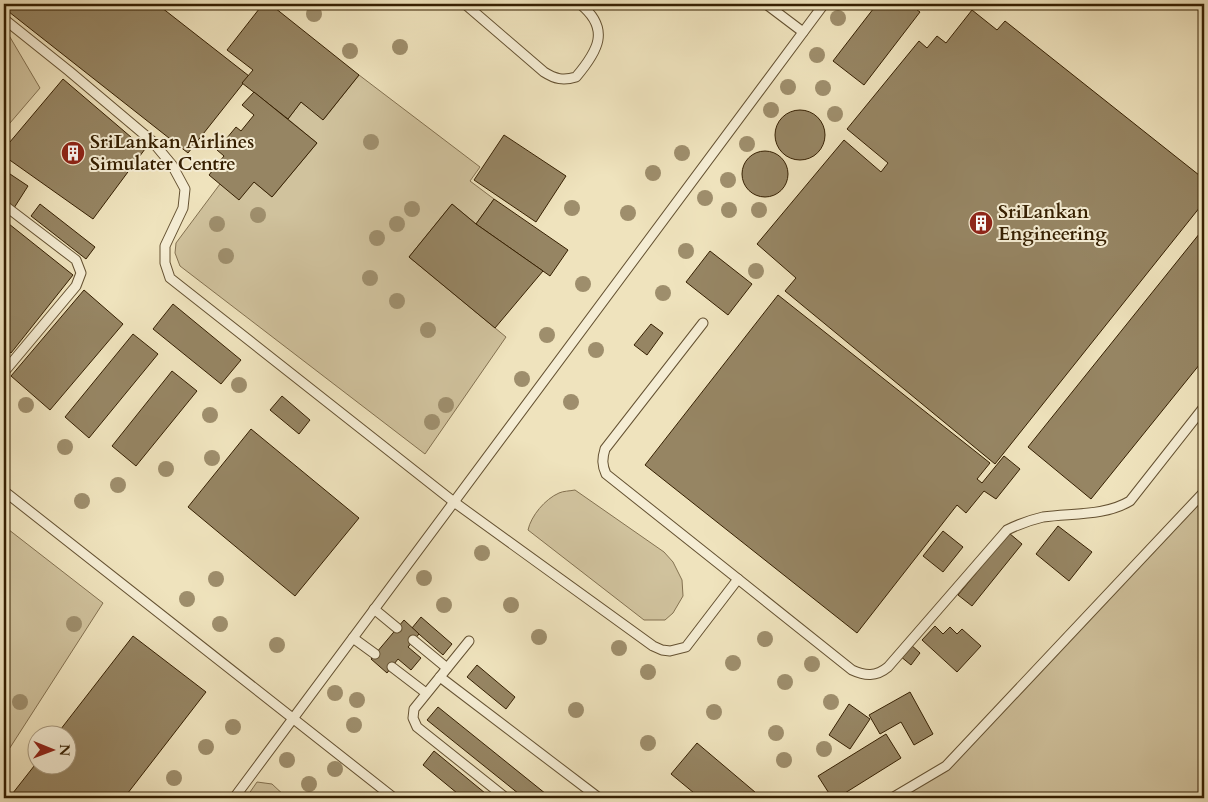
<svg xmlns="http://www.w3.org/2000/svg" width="1208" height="802" viewBox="0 0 1208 802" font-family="Cardo,serif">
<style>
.green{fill:#d0c29d;stroke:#837150}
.building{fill:#968563;stroke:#362002}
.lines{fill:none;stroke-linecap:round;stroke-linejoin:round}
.service-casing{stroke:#645131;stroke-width:11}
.service{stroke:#f5edd4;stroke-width:9}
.tree{fill:#9e8e6c}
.labels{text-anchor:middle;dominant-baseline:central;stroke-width:4;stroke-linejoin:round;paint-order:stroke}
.poi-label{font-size:19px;font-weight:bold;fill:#362002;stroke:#f5edd4;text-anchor:start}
</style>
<rect width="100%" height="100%" fill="#efe3bd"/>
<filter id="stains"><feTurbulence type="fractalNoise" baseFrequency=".004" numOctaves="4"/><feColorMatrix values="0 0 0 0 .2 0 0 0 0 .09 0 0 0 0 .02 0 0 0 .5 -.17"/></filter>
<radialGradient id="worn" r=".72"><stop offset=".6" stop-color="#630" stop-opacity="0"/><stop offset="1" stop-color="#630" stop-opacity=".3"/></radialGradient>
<g class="green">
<polygon points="4,27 40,88 4,130"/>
<polygon points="359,75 480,167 470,181 494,199 476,224 452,204 409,257 506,337 425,454 180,266 175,253 176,243 220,184 254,182 272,197 317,143 288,119 301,102 324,119"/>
<path d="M 575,490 L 664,552 L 673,562 L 682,580 L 683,596 L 673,613 L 665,620 L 644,620 L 528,530 C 531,516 545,499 559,493 C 563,491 570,491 575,490 Z"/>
<polygon points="1204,492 1204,798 892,798 946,766"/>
<polygon points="4,526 103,603 4,757"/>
<polygon points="257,782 272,784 287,798 246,798"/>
</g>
<g class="building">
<polygon points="4,4 157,4 249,76 188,153 4,8"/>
<polygon points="263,4 270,4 359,75 323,120 301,102 288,119 242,83 253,70 227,50"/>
<polygon points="877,4 909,4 920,12 864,85 833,61"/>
<polygon points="972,10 997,30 1005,21 1204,179 1204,202 995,464 785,291 796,278 757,244 844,140 881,172 888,163 847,129 919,41 927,48 937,36 946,43"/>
<polygon points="63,79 145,149 93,219 4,156 4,149"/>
<polygon points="254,92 317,143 272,197 254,182 239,200 209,175 224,156 217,150 236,127 241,131 254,115 242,105"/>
<circle cx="800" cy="135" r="25"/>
<polygon points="504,135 566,176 536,222 474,180"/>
<circle cx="765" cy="174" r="23"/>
<polygon points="4,170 28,186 14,208 4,201"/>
<polygon points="494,199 568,250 550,276 476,224"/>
<polygon points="40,204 95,247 86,259 31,216"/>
<polygon points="452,204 476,224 543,271 495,328 409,257"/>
<polygon points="4,220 73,275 11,353 4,347"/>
<polygon points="1204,228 1204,359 1091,499 1028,447"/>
<polygon points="710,251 752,284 728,315 686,282"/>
<polygon points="84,290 123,324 50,410 11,376"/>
<polygon points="778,295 990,463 977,479 982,483 1004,456 1020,469 996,499 984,491 966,513 957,505 857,633 645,465"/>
<polygon points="173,304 241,360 221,384 153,329"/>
<polygon points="651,324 663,333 647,355 634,345"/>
<polygon points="133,334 158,354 89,438 65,417"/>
<polygon points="172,371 197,391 136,466 112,446"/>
<polygon points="282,396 310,420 299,434 270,410"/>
<polygon points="251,429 359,518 295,596 188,507"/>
<polygon points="1058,526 1092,552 1069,581 1036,554"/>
<polygon points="943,531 963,547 943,572 923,556"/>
<polygon points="1009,533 1022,544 972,606 958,595"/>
<polygon points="421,617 452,644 443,655 412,628"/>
<polygon points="404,620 419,634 408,647 421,658 411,670 398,659 387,673 371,659"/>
<polygon points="935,626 943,634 950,627 957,634 962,629 981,646 957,672 922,640"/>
<polygon points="133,636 206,692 124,798 9,798 38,761 38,764 68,764 68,734 57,734"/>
<polygon points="910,644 920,653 911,665 900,656"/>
<polygon points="477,665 515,697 506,709 467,677"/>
<polygon points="910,692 933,734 914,745 901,722 880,734 869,715"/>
<polygon points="849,704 870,719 850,749 829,735"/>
<polygon points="438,707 551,798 524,798 427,720"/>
<polygon points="886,734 901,758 837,798 832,798 818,776"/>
<polygon points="697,743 762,798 700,798 671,774"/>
<polygon points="434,751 491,798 463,798 423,765"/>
</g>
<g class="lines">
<g class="service-casing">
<g id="service">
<path d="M 465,4 L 544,72 C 555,79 563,81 576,77 C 598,51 611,29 580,4"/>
<polyline points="766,4 803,32"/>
<path d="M 4,19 L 69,71 L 152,141 L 172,165 L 185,189 L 183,208 L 165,246 L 165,263 L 170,278 L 454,502 L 653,646 L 662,650 L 670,651 L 686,647 L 738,579 L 606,474 C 602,465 602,459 605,449 L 703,323"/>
<polyline points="4,205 76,260 81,273 76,286 4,372"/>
<polyline points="4,491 394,798"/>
<path d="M 738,579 L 852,670 C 865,676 876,677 888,667 L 1007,530 C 1019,524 1030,520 1043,517 C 1072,513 1105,516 1130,501 L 1204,407"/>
<polyline points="374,609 397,628"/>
<polyline points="353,638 375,654"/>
<polyline points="413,640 447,668"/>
<polyline points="469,641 414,709 413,718 417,727 506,798"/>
<polyline points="392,667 426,693"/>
<polyline points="440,677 599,798"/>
<polyline points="234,798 824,4"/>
<polyline points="892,798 946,766 1204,492"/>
</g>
</g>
<use href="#service" class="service"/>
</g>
<g class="tree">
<circle cx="314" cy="14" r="8"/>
<circle cx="838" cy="18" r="8"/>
<circle cx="400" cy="47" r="8"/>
<circle cx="350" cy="51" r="8"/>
<circle cx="817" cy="55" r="8"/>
<circle cx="788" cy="87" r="8"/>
<circle cx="823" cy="88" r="8"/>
<circle cx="771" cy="110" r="8"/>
<circle cx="835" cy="114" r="8"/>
<circle cx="371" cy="142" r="8"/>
<circle cx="747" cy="144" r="8"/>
<circle cx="682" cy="153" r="8"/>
<circle cx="653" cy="173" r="8"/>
<circle cx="728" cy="180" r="8"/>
<circle cx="705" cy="198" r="8"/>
<circle cx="572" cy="208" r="8"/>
<circle cx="412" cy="209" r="8"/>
<circle cx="729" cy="210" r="8"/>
<circle cx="759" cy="210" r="8"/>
<circle cx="628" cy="213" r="8"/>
<circle cx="258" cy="215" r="8"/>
<circle cx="217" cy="224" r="8"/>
<circle cx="397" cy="224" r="8"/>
<circle cx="377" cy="238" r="8"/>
<circle cx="686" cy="251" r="8"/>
<circle cx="226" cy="256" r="8"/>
<circle cx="756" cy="271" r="8"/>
<circle cx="370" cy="278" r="8"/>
<circle cx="583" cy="284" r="8"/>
<circle cx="663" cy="293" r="8"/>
<circle cx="397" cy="301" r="8"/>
<circle cx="428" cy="330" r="8"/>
<circle cx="547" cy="335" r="8"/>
<circle cx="596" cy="350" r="8"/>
<circle cx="522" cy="379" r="8"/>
<circle cx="239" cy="385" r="8"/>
<circle cx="571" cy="402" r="8"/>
<circle cx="26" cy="405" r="8"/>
<circle cx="446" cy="405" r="8"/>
<circle cx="210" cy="415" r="8"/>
<circle cx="432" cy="422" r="8"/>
<circle cx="65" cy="447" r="8"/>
<circle cx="212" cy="458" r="8"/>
<circle cx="166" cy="469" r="8"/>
<circle cx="118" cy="485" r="8"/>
<circle cx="82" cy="501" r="8"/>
<circle cx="482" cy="553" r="8"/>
<circle cx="424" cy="578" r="8"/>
<circle cx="216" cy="579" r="8"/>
<circle cx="187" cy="599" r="8"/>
<circle cx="444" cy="605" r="8"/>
<circle cx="511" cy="605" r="8"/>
<circle cx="74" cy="624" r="8"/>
<circle cx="220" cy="624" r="8"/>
<circle cx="539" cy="637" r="8"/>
<circle cx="765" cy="639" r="8"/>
<circle cx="277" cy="645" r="8"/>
<circle cx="619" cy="648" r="8"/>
<circle cx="733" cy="663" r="8"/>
<circle cx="812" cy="664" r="8"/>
<circle cx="648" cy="672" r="8"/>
<circle cx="785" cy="682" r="8"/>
<circle cx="335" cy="693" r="8"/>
<circle cx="357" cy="700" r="8"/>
<circle cx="20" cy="702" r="8"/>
<circle cx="831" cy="702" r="8"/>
<circle cx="576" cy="710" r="8"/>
<circle cx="714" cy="712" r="8"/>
<circle cx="354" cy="725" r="8"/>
<circle cx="233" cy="727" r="8"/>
<circle cx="776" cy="733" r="8"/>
<circle cx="648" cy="743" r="8"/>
<circle cx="206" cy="747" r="8"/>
<circle cx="824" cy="749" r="8"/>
<circle cx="287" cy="760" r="8"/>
<circle cx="784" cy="760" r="8"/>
<circle cx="335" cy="769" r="8"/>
<circle cx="174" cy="778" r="8"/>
<circle cx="309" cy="784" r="8"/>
</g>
<defs>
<g id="building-disc" transform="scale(1.25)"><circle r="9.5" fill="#8f2418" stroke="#f5edd4"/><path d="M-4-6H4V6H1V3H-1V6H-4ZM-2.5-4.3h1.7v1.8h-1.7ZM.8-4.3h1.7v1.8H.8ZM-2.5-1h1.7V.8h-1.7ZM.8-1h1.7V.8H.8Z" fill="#fff"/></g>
</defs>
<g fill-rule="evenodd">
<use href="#building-disc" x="73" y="153"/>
<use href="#building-disc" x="981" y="223"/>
</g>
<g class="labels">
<g class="poi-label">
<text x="90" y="142">SriLankan Airlines<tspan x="90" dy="22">Simulater Centre</tspan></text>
<text x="998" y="212">SriLankan<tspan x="998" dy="22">Engineering</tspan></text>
</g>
</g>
<rect width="1208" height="802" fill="none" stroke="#efe3bd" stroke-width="20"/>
<rect x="5" y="5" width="1198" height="792" fill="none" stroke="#362002" stroke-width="2.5"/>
<rect x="10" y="10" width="1188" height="782" fill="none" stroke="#362002"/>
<g transform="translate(52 750) rotate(91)"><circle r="24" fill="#f5edd4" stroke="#a99b80"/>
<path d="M0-4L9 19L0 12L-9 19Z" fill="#8f2418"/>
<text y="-8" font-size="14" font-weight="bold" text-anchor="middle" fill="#362002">N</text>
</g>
<rect width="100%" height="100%" filter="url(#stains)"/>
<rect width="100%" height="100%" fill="url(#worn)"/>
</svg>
